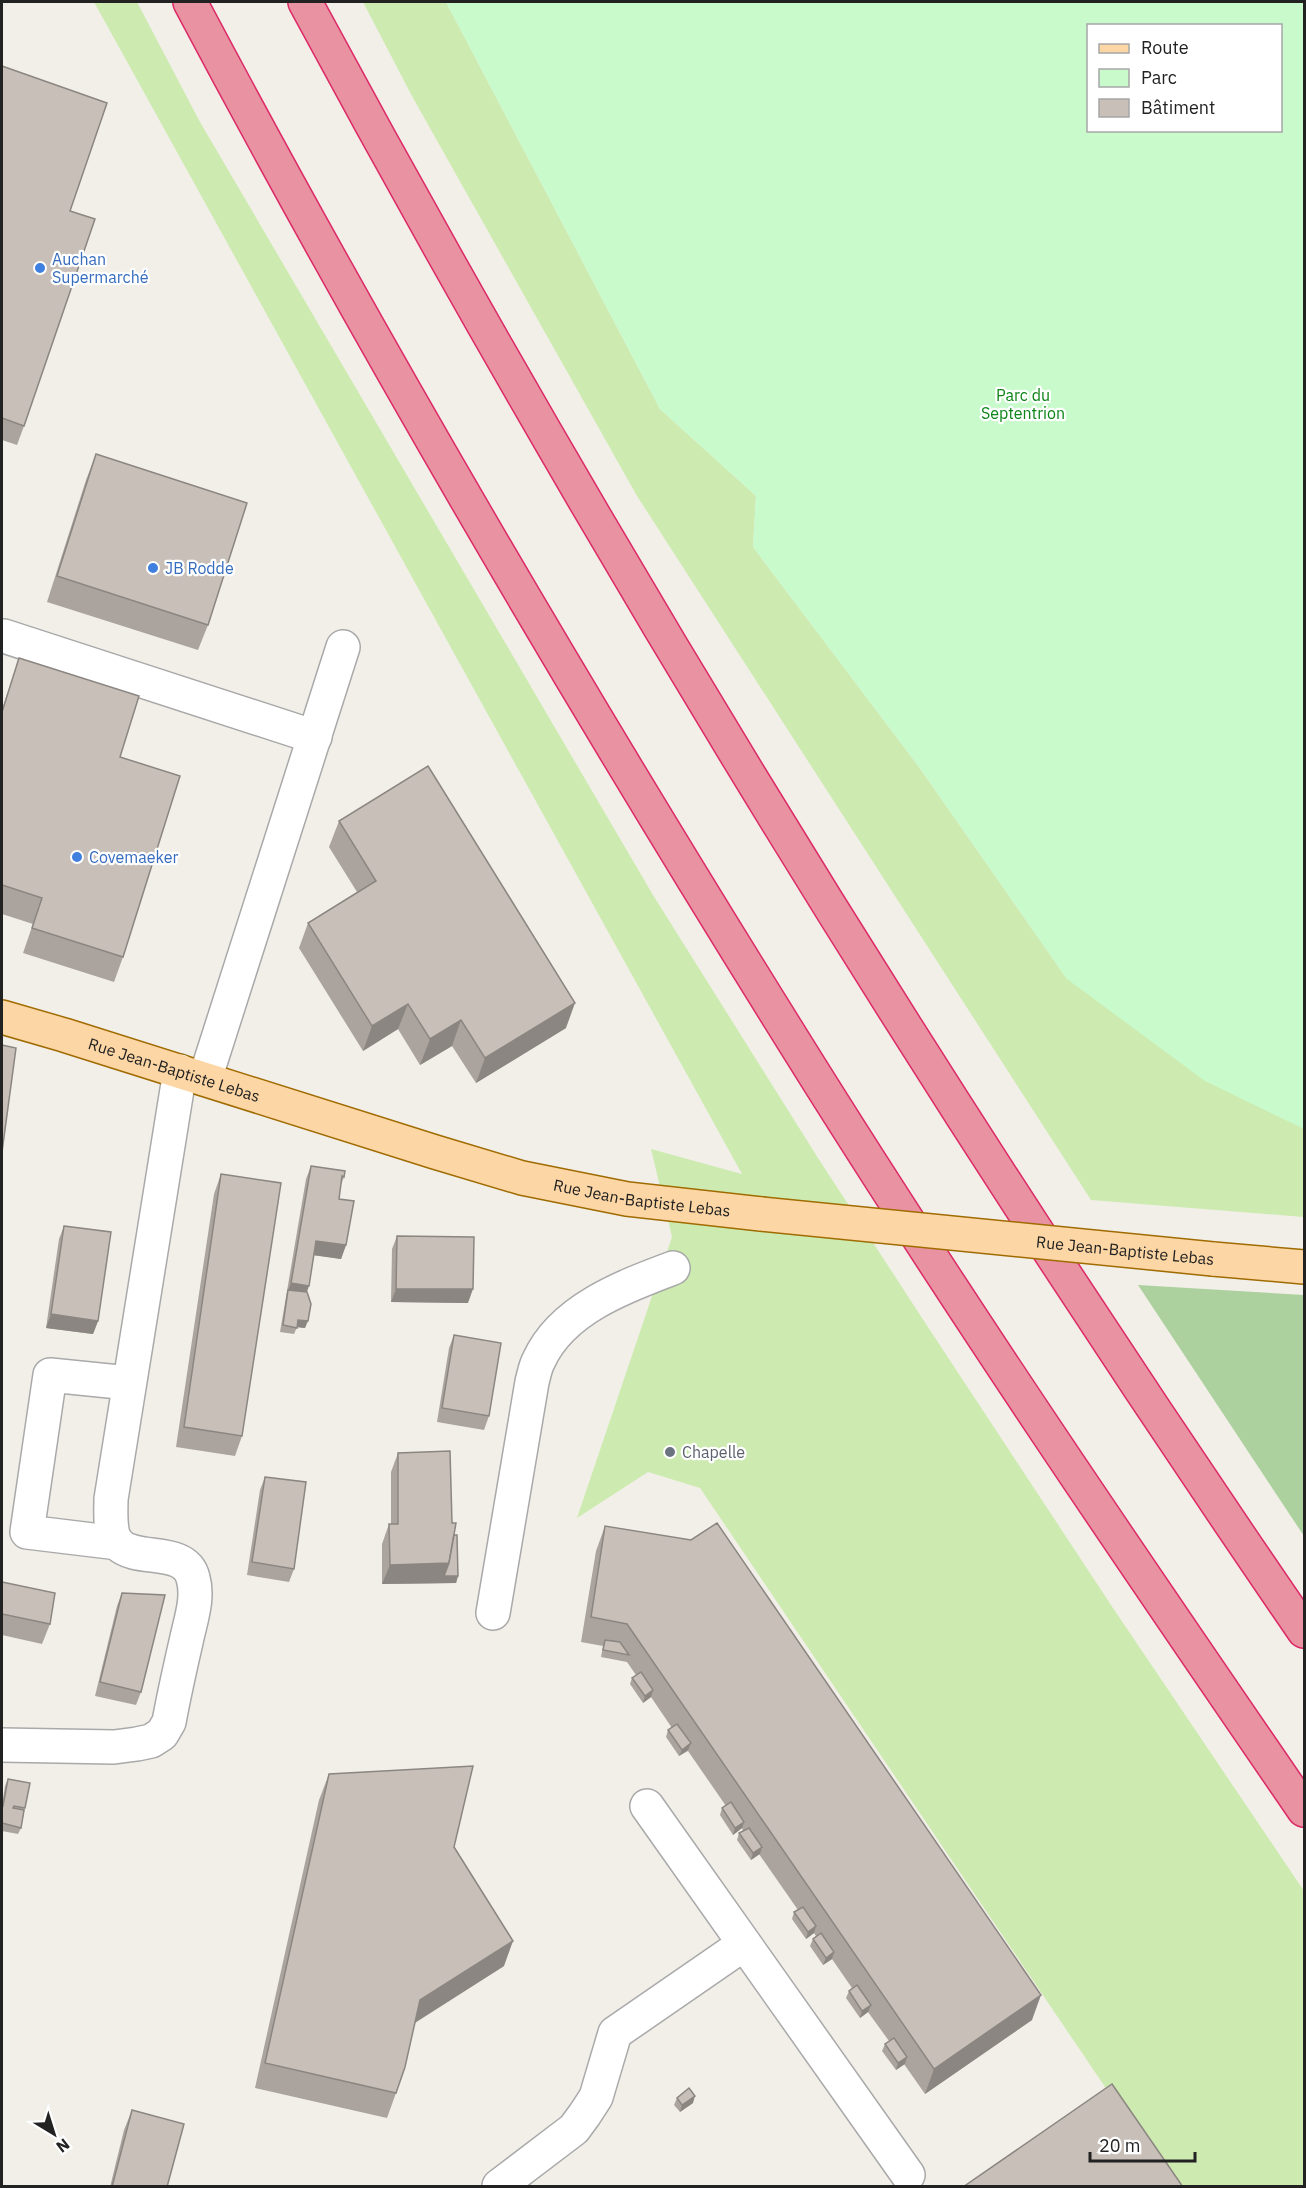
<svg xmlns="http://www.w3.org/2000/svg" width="1306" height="2188" viewBox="0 0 1306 2188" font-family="'IBM Plex Sans',sans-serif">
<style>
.grass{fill:#cdebb0}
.forest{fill:#add19e}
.park{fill:#c8facc;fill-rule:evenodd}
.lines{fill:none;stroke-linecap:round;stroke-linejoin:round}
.minor-casing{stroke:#a9a9a9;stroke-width:36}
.major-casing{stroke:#a06b00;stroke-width:36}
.highway-casing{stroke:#dc2a67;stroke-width:36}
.minor{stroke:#fff;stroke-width:33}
.major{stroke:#fcd6a4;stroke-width:33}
.highway{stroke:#e892a2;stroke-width:33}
.major-bridge-casing{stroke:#a06b00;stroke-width:36;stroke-linecap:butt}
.major-bridge{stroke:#fcd6a4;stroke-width:33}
.wall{fill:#aba49e}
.shaded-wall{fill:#8b8681}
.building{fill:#c7bfb8;stroke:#8b8681;stroke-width:1.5}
.shop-dot{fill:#3f7fe0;stroke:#fff;stroke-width:2}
.worship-dot{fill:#6b7280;stroke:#fff;stroke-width:2}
.labels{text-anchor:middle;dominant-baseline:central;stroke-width:4.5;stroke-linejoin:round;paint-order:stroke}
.shop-label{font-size:16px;fill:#366cbe;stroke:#fff;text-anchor:start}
.park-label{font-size:16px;fill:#0c8416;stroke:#fff}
.street-label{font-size:16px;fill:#222;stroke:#fff}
.worship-label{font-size:16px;fill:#5b616d;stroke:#fff;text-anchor:start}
</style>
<rect width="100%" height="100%" fill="#f2efe9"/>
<g class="grass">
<polygon points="94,2 137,2 200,122 653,895 818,1158 924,1321 1113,1608 1304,1891 1304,2186 1172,2186 700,1488 648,1472 577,1518 672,1237 651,1149 742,1174"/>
<polygon points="363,2 446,2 660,409 756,496 753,547 919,767 1067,979 1304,1019 1304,1217 1091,1200 637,496 413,98"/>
</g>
<polygon class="forest" points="1138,1285 1304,1295 1304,1536 1294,1521"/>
<path class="park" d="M 446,2 L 1304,2 L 1304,1129 L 1205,1081 L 1067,979 L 919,767 L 753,547 L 756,496 L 660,409 ZM 1088,26 L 1280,26 L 1280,130 L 1088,130 Z"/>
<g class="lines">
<g class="minor-casing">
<g id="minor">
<polyline points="4,636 315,737"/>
<polyline points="205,1079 343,647"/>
<polyline points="118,1543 27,1532 50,1375 129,1383"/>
<path d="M 493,1613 L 532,1382 C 534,1375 535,1367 539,1360 C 562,1309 625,1286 673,1268"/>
<path d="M 2,1745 L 114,1747 L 137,1744 L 151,1741 L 162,1734 L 169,1722 C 174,1695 180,1668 186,1642 C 190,1622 199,1599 193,1578 C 185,1546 137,1563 118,1544 C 109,1534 111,1512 111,1499 L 180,1071"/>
<polyline points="647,1806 908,2175"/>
<polyline points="499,2186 574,2129 585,2114 596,2097 615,2033 744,1944"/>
</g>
</g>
<g class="major-casing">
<g id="major">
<path id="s1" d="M 2,1017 L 64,1035 L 435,1152 L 522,1178 L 627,1199 L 761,1214"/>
<polyline points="1213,1259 1304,1267"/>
</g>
</g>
<g class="highway-casing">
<g id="highway">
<path d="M 190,2 C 378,357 583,704 796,1045 C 958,1305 1131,1558 1304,1810"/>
<path d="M 305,2 C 607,563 943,1105 1304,1631"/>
</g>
</g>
<use href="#minor" class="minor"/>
<use href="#major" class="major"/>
<use href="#highway" class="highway"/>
<g class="major-bridge-casing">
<g id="major-bridge">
<path id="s2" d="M 761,1214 L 1213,1259"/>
</g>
</g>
<use href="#major-bridge" class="major-bridge"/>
</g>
<g class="wall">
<polygon points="2,66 70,211 24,426 17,445 2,440"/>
<polygon points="96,454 208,625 198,650 47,602 86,480"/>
<polygon points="19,658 120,757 123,957 114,982 23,953 33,924 2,914 2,709"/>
<polygon points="339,821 566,1028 476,1083 452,1046 420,1065 398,1029 363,1051 299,948 308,923 357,892 329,847"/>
<polygon points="311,1166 344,1177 340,1187 339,1199 346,1245 341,1259 314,1255 307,1292 305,1328 297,1327 294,1334 280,1332 306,1179"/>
<polygon points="221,1174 242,1436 235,1456 176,1447 214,1194"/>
<polygon points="64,1226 98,1321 93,1334 46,1328 59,1239"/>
<polygon points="397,1236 468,1303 391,1302 392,1249"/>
<polygon points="454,1335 489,1416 484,1430 437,1422 449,1348"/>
<polygon points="398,1453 452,1523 458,1576 456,1583 382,1584 382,1544 389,1524 391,1524 391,1472"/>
<polygon points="265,1477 294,1569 289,1582 247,1575 260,1490"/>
<polygon points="605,1526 1032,2020 925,2094 904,2064 896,2070 882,2051 885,2044 889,2041 868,2012 860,2018 846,1998 849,1991 852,1988 832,1959 823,1965 810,1946 813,1939 816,1936 814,1933 806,1939 792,1919 794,1912 798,1910 759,1854 751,1860 737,1840 739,1833 743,1831 742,1828 733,1835 720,1815 722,1808 726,1806 688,1751 679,1756 666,1737 668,1730 672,1728 651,1697 643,1703 630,1684 632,1678 636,1675 627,1662 601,1657 603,1646 581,1642 596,1551"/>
<polygon points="2,1582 50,1624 42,1644 2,1635"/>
<polygon points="122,1593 141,1692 136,1705 95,1696 117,1606"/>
<polygon points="329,1774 454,1847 504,1966 415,2023 396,2093 387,2118 255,2088 319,1800"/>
<polygon points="8,1779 30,1783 21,1828 18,1834 2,1831 2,1805 5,1786"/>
<polygon points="677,2098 693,2103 680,2112 674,2105"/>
<polygon points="132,2110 167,2187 110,2187 124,2130"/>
</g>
<g class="shaded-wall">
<polygon points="575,1003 566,1028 476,1083 485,1058"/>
<polygon points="408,1004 398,1029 363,1051 372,1026"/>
<polygon points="461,1020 452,1046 420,1065 430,1039"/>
<polygon points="316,1241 346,1245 341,1259 312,1255"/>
<polygon points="291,1283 309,1286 304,1299 288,1290"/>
<polygon points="396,1289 473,1289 468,1303 391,1302"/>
<polygon points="51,1314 98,1321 93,1334 46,1328"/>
<polygon points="298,1320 308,1321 305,1328 296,1327"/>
<polygon points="449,1563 458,1576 456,1583 382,1584 390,1565"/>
<polygon points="653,1690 651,1697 643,1703 645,1696"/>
<polygon points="691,1743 688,1750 679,1756 682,1750"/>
<polygon points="744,1822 742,1828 733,1835 735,1828"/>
<polygon points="762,1847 760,1854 751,1860 753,1853"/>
<polygon points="816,1926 814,1933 806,1939 808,1932"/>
<polygon points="513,1941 504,1966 411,2025 420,2000"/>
<polygon points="834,1952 832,1959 823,1965 826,1958"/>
<polygon points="1041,1995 1032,2020 925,2094 934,2069"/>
<polygon points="871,2005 868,2012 860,2018 862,2011"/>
<polygon points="907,2057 905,2064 896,2070 898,2063"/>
<polygon points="695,2096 693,2103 680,2112 682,2105"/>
</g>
<g class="building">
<polygon points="2,66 107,103 70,211 95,219 24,426 2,418"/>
<polygon points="96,454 247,503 208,625 57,576"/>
<polygon points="19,658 139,696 120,757 180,776 123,957 32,928 42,898 2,885 2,712"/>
<polygon points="428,766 575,1003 485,1058 461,1020 430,1039 408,1004 372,1026 308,923 376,881 339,821"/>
<polygon points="2,1045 16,1048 2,1152"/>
<polygon points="311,1166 345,1171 344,1177 342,1176 339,1199 354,1201 346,1245 316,1241 309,1286 291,1283"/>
<polygon points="221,1174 281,1183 242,1436 184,1427"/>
<polygon points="64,1226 111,1232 98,1321 51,1314"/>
<polygon points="397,1236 474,1237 473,1289 396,1289"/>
<polygon points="288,1290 307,1292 311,1304 308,1321 298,1320 297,1328 283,1325"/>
<polygon points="454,1335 501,1343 489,1416 442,1408"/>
<polygon points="450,1451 452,1523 456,1523 449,1563 390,1565 389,1524 398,1524 398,1453"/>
<polygon points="265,1477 306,1482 294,1569 252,1562"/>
<polygon points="717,1523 1041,1995 934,2069 627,1624 591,1617 605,1526 691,1540"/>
<polygon points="454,1535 457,1535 458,1576 444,1576 449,1563"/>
<polygon points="2,1582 55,1593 50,1624 2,1614"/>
<polygon points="122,1593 165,1595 141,1692 100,1682"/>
<polygon points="605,1640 620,1642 629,1655 603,1650"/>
<polygon points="641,1672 653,1690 645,1696 632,1678"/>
<polygon points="677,1724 691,1743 682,1750 668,1730"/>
<polygon points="473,1766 454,1847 513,1941 420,2000 405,2067 396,2093 265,2063 329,1774"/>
<polygon points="8,1779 30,1783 25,1808 14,1806 13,1808 24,1810 21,1828 2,1823 2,1805 3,1806"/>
<polygon points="731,1802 744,1822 735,1828 722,1808"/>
<polygon points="749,1828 762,1847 753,1853 739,1833"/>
<polygon points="803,1907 816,1926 808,1932 794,1912"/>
<polygon points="821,1933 834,1952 826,1958 813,1939"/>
<polygon points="857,1985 871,2005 862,2011 849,1991"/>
<polygon points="894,2038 907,2057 898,2063 885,2044"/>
<polygon points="1112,2084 1183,2187 963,2187"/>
<polygon points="689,2088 695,2096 682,2105 677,2098"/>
<polygon points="132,2110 184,2124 167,2187 112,2187"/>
</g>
<g class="shop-dot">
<circle cx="40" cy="268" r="6"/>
<circle cx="153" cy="568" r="6"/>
<circle cx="77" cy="857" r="6"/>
</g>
<circle class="worship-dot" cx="670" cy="1452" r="6"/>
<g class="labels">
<g class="shop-label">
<text x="52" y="259">Auchan<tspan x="52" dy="18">Supermarché</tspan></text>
<text x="165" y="568">JB Rodde</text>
<text x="89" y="857">Covemaeker</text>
</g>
<g class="park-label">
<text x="1023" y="395">Parc du<tspan x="1023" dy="18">Septentrion</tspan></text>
</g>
<g class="street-label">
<text stroke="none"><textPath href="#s1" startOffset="180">Rue Jean-Baptiste Lebas</textPath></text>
<text stroke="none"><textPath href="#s1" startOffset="666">Rue Jean-Baptiste Lebas</textPath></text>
<text stroke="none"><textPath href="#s2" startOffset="366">Rue Jean-Baptiste Lebas</textPath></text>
</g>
<g class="worship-label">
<text x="682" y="1452">Chapelle</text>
</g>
</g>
<rect width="1306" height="2188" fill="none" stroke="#222222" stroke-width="6"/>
<rect x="1087" y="24" width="195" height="108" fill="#ffffff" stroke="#a7a7a7" stroke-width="1.5"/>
<rect x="1099" y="44" width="30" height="9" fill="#fcd6a4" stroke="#a7a7a7" stroke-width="1.5"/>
<text x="1141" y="54" font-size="18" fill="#222222">Route</text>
<rect x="1099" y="69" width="30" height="18" fill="#c8facc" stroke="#a7a7a7" stroke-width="1.5"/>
<text x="1141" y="84" font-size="18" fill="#222222">Parc</text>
<rect x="1099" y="99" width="30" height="18" fill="#c7bfb8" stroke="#a7a7a7" stroke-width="1.5"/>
<text x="1141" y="114" font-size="18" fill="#222222">Bâtiment</text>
<g transform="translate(54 2134) rotate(142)" stroke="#ffffff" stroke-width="4.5" paint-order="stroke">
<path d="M0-4.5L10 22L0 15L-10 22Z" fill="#222222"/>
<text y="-9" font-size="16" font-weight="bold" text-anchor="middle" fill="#222222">N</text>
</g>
<path d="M1090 2152v9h105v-9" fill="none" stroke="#222222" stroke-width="3"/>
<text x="1099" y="2152" font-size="18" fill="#222222" stroke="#ffffff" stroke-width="4.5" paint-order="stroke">20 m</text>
</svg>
